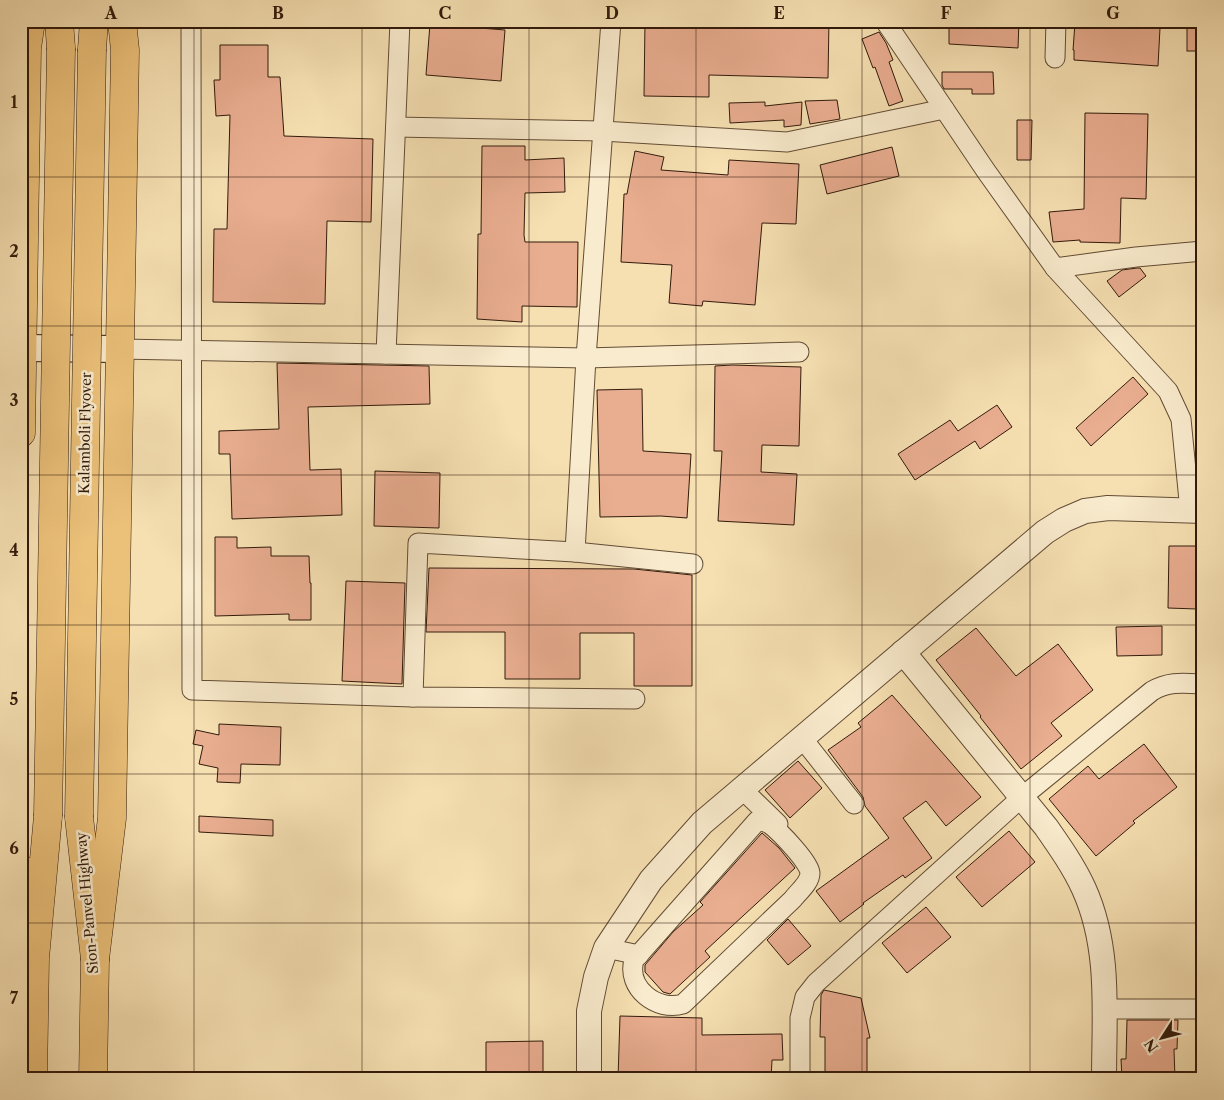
<svg xmlns="http://www.w3.org/2000/svg" width="1224" height="1100" viewBox="0 0 1224 1100" font-family="'Libre Caslon Text',serif">
<style>
.building{fill:#e9ad90;stroke:#311a0b}
.lines{fill:none;stroke-linecap:round;stroke-linejoin:round}
.minor-casing{stroke:#624c35;stroke-width:21}
.tertiary-casing{stroke:#624c35;stroke-width:26}
.secondary-casing{stroke:#311a0b;stroke-width:28}
.motorway-casing{stroke:#311a0b;stroke-width:29}
.minor{stroke:#f9ebcd;stroke-width:19}
.tertiary{stroke:#f9ebcd;stroke-width:24}
.secondary{stroke:#f9ebcd;stroke-width:26}
.motorway{stroke:#ebc079;stroke-width:28}
.motorway-bridge-casing{stroke:#311a0b;stroke-width:29;stroke-linecap:butt}
.motorway-bridge{stroke:#ebc079;stroke-width:28}
.grid{fill:none;stroke:#311a0b;stroke-width:1;stroke-opacity:0.55}
.labels{text-anchor:middle;dominant-baseline:central;stroke-width:5;stroke-linejoin:round;paint-order:stroke}
.street-label{font-size:14px;fill:#311a0b;stroke:#f9ebcd}
.neatline{fill:none;stroke:#311a0b;stroke-width:2}
.grid-label{font-size:16px;text-anchor:middle;font-weight:bold;fill:#311a0b}
</style>
<rect width="100%" height="100%" fill="#f6e0b2"/>
<filter id="stains"><feTurbulence type="fractalNoise" baseFrequency=".004" numOctaves="4"/><feColorMatrix values="0 0 0 0 .2 0 0 0 0 .09 0 0 0 0 .02 0 0 0 .5 -.17"/></filter>
<radialGradient id="worn" r=".72"><stop offset=".6" stop-color="#630" stop-opacity="0"/><stop offset="1" stop-color="#630" stop-opacity=".3"/></radialGradient>
<g class="building">
<polygon points="645,21 829,21 828,78 709,75 709,97 644,96"/>
<polygon points="949,21 1019,21 1018,48 949,44"/>
<rect x="1187" y="21" width="16" height="30"/>
<polygon points="1075,23 1160,28 1158,66 1074,60 1074,50 1073,50"/>
<polygon points="430,24 505,30 501,81 426,75"/>
<polygon points="879,32 886,43 893,60 889,62 903,101 889,106 875,67 873,68 862,39"/>
<polygon points="220,45 268,45 268,77 280,77 284,136 373,139 371,222 327,221 325,304 213,302 214,229 227,229 230,115 216,116 214,80 220,80"/>
<polygon points="942,72 993,72 994,94 972,94 972,89 944,89 942,85"/>
<polygon points="837,100 840,119 810,124 805,101"/>
<polygon points="765,102 765,106 802,102 801,125 784,127 784,120 730,123 729,103"/>
<polygon points="1085,113 1148,114 1146,199 1121,198 1120,243 1080,242 1080,240 1053,242 1049,212 1084,209"/>
<polygon points="1017,120 1032,120 1031,160 1017,160"/>
<polygon points="482,146 525,146 525,160 564,158 565,192 525,193 524,235 525,242 578,242 577,307 522,306 522,322 477,319 478,234 481,234"/>
<polygon points="892,147 899,176 827,194 820,165"/>
<polygon points="635,151 664,157 661,170 728,175 729,160 799,164 796,224 762,223 755,305 703,301 702,306 669,303 672,265 621,262 624,194 627,194"/>
<polygon points="1137,268 1140,268 1146,276 1119,297 1107,281 1122,270"/>
<polygon points="277,363 429,366 430,404 308,407 310,470 341,469 342,515 232,519 230,454 219,454 219,431 279,429"/>
<polygon points="732,365 801,367 799,446 762,445 761,472 797,474 794,525 718,521 722,451 714,451 715,366"/>
<polygon points="1133,377 1148,394 1091,446 1076,428"/>
<polygon points="642,389 643,451 691,454 687,518 661,516 600,517 597,390"/>
<polygon points="997,405 1012,427 980,449 975,441 915,480 898,454 950,420 958,431"/>
<polygon points="375,471 440,473 439,528 374,526"/>
<polygon points="215,537 237,537 237,548 271,547 271,556 309,556 310,583 311,583 311,620 289,620 289,614 215,616"/>
<polygon points="1169,546 1198,546 1197,609 1168,608"/>
<polygon points="429,568 634,569 692,575 692,686 634,686 634,633 580,633 580,679 505,679 505,632 426,632"/>
<polygon points="346,581 405,583 402,684 342,681"/>
<polygon points="1162,626 1162,655 1117,656 1116,627"/>
<polygon points="976,628 1016,676 1058,644 1093,690 1051,723 1062,736 1021,769 980,717 981,716 936,660"/>
<polygon points="892,695 981,797 946,826 926,801 903,818 932,858 905,878 903,875 863,903 864,904 840,922 816,891 889,838 865,806 863,797 828,750 861,727 858,723"/>
<polygon points="219,724 281,727 280,765 241,764 240,783 217,782 218,768 199,764 203,746 193,744 196,730 219,735"/>
<polygon points="1144,744 1177,787 1133,821 1135,823 1096,856 1049,799 1088,766 1099,779"/>
<polygon points="798,761 822,788 790,818 765,790"/>
<polygon points="199,816 273,820 273,836 199,832"/>
<polygon points="1009,831 1035,862 982,907 956,877"/>
<polygon points="762,833 779,848 795,868 705,951 710,957 670,994 663,992 645,972 645,965 673,932 703,905 700,902"/>
<polygon points="926,907 951,937 907,973 882,943"/>
<polygon points="788,919 811,946 788,965 767,940"/>
<polygon points="824,990 861,998 870,1038 867,1038 867,1079 825,1079 825,1037 820,1037 821,995"/>
<polygon points="620,1016 702,1018 702,1035 782,1034 783,1060 772,1060 771,1079 618,1079"/>
<polygon points="1127,1020 1178,1020 1177,1049 1174,1049 1175,1079 1122,1079 1121,1059 1126,1059"/>
<polygon points="543,1041 543,1078 486,1078 486,1042"/>
</g>
<g class="lines">
<g class="minor-casing">
<g id="minor">
<polyline points="191,21 192,690 413,697 635,699"/>
<polyline points="885,21 986,171 1055,268 1168,391 1181,419 1190,511"/>
<polyline points="1055,58 1056,21"/>
<polyline points="396,127 602,131 787,142 944,109"/>
<polyline points="1055,268 1136,257 1203,251"/>
<polyline points="120,349 586,358 799,352"/>
<polyline points="386,354 400,21"/>
<polyline points="575,552 693,564"/>
<polyline points="413,697 418,543 575,552 586,358 611,21"/>
<polyline points="802,738 854,804"/>
<polyline points="742,789 778,824"/>
<path d="M 757,821 C 763,821 767,822 771,825 C 780,832 810,863 810,873 C 810,883 798,892 793,899 L 683,1004 C 657,1012 626,988 634,960 Z"/>
<polyline points="606,948 639,955"/>
<polyline points="1104,1009 1203,1009"/>
<path d="M 800,1079 L 800,1018 L 805,997 L 816,983 L 1022,797 L 1152,691 C 1169,681 1183,683 1203,684"/>
</g>
</g>
<g class="tertiary-casing">
<g id="tertiary">
<path d="M 903,652 L 1046,827 C 1060,847 1074,867 1084,889 C 1111,949 1104,1015 1104,1079"/>
<polyline points="589,1079 589,1011 596,977 606,948 651,880 702,823 1045,532 1064,520 1085,511 1108,508 1203,511"/>
</g>
</g>
<g class="secondary-casing">
<polyline id="secondary" points="21,348 120,349"/>
</g>
<g class="motorway-casing">
<g id="motorway">
<polyline points="59,21 61,48"/>
<polyline points="92,49 94,21"/>
<polyline points="21,433 27,48 31,21"/>
<polyline points="79,817 95,959 93,1079"/>
<polyline points="21,869 29,917"/>
<polyline points="95,959 112,818 125,50 122,21"/>
<polyline points="33,1079 35,958 48,816"/>
</g>
</g>
<use href="#minor" class="minor"/>
<use href="#tertiary" class="tertiary"/>
<use href="#secondary" class="secondary"/>
<use href="#motorway" class="motorway"/>
<g class="motorway-bridge-casing">
<g id="motorway-bridge">
<polyline points="48,816 61,48"/>
<polyline points="79,817 92,49"/>
</g>
</g>
<use href="#motorway-bridge" class="motorway-bridge"/>
</g>
<path class="grid" d="M 194,21 L 194,1079M 362,21 L 362,1079M 529,21 L 529,1079M 696,21 L 696,1079M 862,21 L 862,1079M 1030,21 L 1030,1079M 21,177 L 1203,177M 21,326 L 1203,326M 21,475 L 1203,475M 21,625 L 1203,625M 21,774 L 1203,774M 21,923 L 1203,923"/>
<g class="labels">
<g class="street-label">
<text transform="translate(85 433) rotate(-89)">Kalamboli Flyover</text>
<text transform="translate(87 903) rotate(-95)">Sion-Panvel Highway</text>
</g>
</g>
<rect width="1224" height="1100" fill="none" stroke="#f6e0b2" stroke-width="55"/>
<g transform="translate(1162 1038) rotate(234)" stroke="#f9ebcd" stroke-width="4" paint-order="stroke">
<path d="M0-4L9 19L0 12L-9 19Z" fill="#311a0b"/>
<text y="-8" font-size="14" font-weight="bold" text-anchor="middle" fill="#311a0b">N</text>
</g>
<rect x="28" y="28" width="1168" height="1044" class="neatline"/>
<g class="grid-label">
<text x="111" y="19">A</text>
<text x="278" y="19">B</text>
<text x="445" y="19">C</text>
<text x="612" y="19">D</text>
<text x="779" y="19">E</text>
<text x="946" y="19">F</text>
<text x="1113" y="19">G</text>
<text x="14" y="108">1</text>
<text x="14" y="257">2</text>
<text x="14" y="406">3</text>
<text x="14" y="556">4</text>
<text x="14" y="705">5</text>
<text x="14" y="854">6</text>
<text x="14" y="1004">7</text>
</g>
<rect width="100%" height="100%" filter="url(#stains)"/>
<rect width="100%" height="100%" fill="url(#worn)"/>
</svg>
